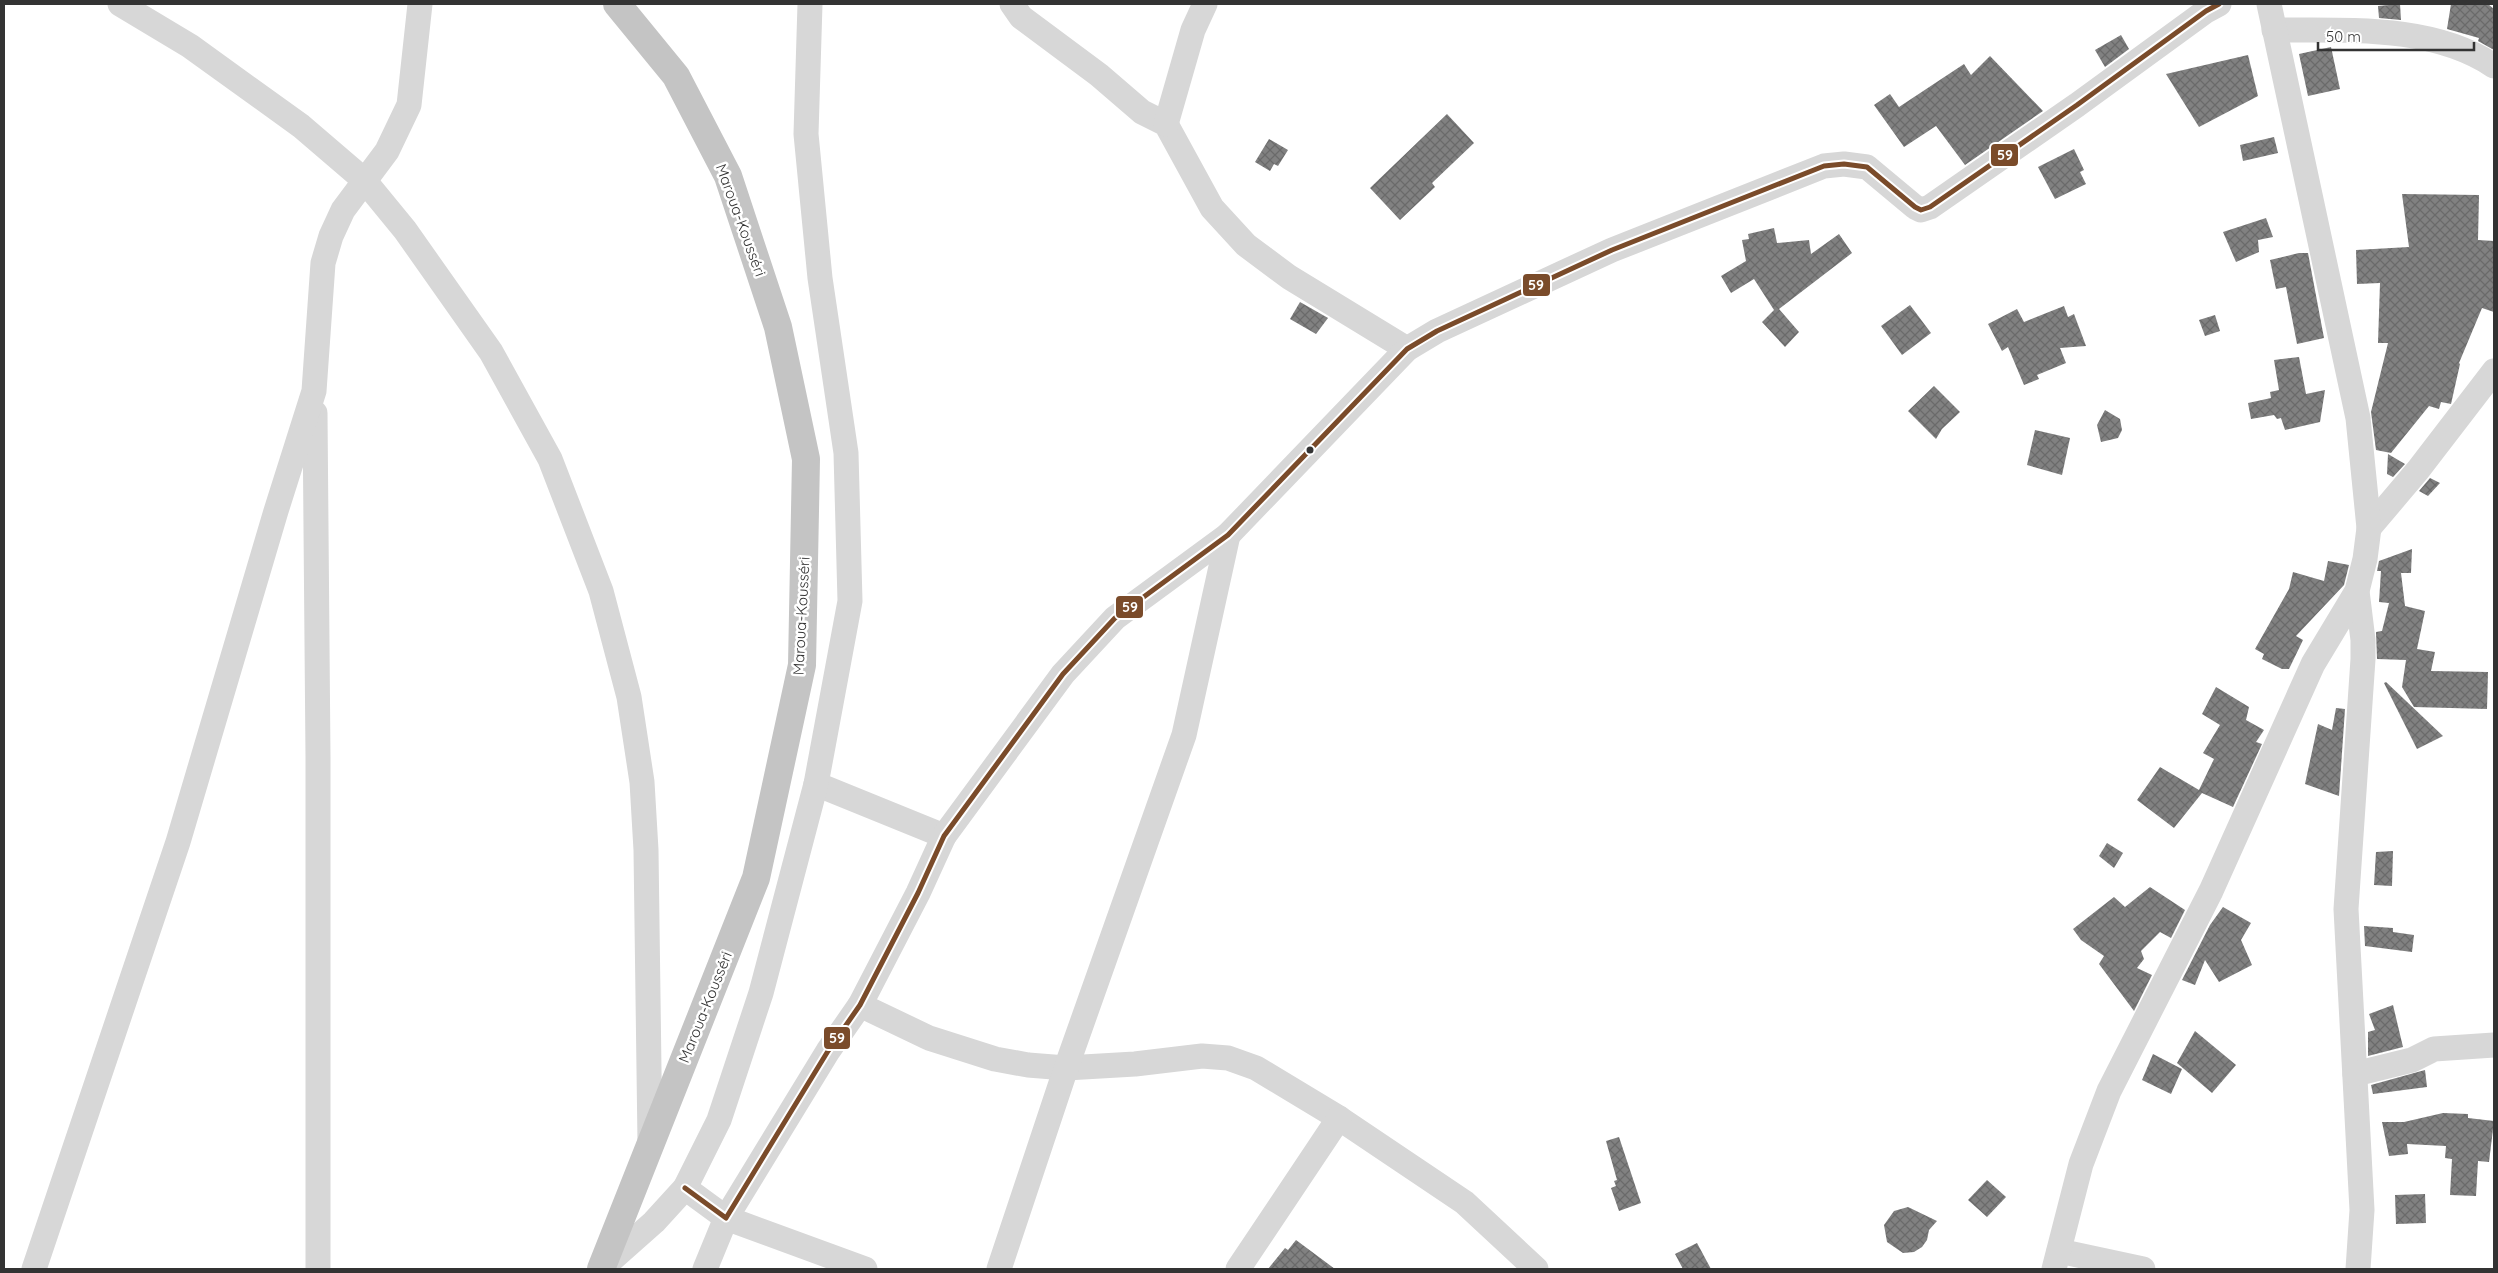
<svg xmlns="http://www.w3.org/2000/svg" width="2498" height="1273" viewBox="0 0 2498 1273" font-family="Quicksand,sans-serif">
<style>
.building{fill:url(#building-cross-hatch)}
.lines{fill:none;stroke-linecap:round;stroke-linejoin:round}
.minor{stroke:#d7d7d7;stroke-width:25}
.highway{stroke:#c4c4c4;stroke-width:28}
.bus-1-casing{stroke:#fff;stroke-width:9}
.bus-1{stroke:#7a4b2a;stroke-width:5}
.bus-dot{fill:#333;stroke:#fff;stroke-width:2}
.labels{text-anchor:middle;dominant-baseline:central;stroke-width:5;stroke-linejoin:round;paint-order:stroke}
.street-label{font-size:15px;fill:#333;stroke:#fff}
.line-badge{stroke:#fff;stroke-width:2}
.badge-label{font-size:14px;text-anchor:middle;font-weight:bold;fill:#fff}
</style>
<defs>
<pattern id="building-cross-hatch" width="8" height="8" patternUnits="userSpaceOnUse" patternTransform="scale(1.25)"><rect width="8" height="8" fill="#818181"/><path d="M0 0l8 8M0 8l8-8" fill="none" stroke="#6a6a6a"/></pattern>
</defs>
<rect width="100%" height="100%" fill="#fff"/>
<g class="building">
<polygon points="2400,4 2401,20 2379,18 2378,6"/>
<polygon points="2451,4 2488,4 2494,9 2494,50 2478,41 2479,38 2447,29"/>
<polygon points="2121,35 2129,49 2105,67 2095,50"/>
<polygon points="2331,47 2340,89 2308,96 2299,54"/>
<polygon points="2248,55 2258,96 2199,127 2166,74"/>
<polygon points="1990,56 2043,111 1965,165 1936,126 1904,147 1874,105 1890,94 1899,107 1964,64 1971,75"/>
<polygon points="1447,114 1474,143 1432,183 1435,187 1400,220 1370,188"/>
<polygon points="2274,137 2278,153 2243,161 2240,145"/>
<polygon points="1269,139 1288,150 1278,166 1274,164 1270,171 1255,162"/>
<polygon points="2074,149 2084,170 2080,172 2086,184 2055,199 2038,167"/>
<polygon points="2402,194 2479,195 2478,240 2494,241 2494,312 2482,308 2459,363 2460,364 2451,404 2441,402 2439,409 2429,406 2391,453 2376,450 2371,412 2388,343 2378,343 2380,283 2357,284 2356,250 2409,247"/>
<polygon points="2266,218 2273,237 2258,240 2259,252 2236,262 2223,232"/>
<polygon points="1774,228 1777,243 1809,240 1811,254 1839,234 1852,253 1779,309 1799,332 1785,347 1762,322 1774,310 1754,279 1731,293 1721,276 1746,261 1742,240 1749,239 1748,234"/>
<polygon points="2299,253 2308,253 2324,338 2297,344 2286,287 2276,289 2270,260"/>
<polygon points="1300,302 1328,318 1316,334 1290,319"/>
<polygon points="1910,305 1931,333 1902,355 1881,326"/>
<polygon points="2064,306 2068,317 2074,314 2086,346 2060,348 2066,363 2037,375 2039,379 2024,385 2008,347 2002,351 1988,324 2017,309 2024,322"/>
<polygon points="2215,315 2220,331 2205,336 2199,320"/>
<polygon points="2299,357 2306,394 2325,390 2320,422 2285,430 2281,418 2277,419 2274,415 2251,419 2248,403 2271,398 2270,392 2279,390 2274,360"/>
<polygon points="1934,386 1960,412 1942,429 1936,439 1908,411"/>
<polygon points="2105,410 2120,419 2122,430 2118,438 2101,442 2097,425"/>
<polygon points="2035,430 2070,438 2062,475 2027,465"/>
<polygon points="2388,454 2405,464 2393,477 2387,474"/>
<polygon points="2430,478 2440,483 2428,496 2419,491"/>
<polygon points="2412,549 2411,573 2401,573 2405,606 2425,611 2417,649 2435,652 2431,671 2488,672 2487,709 2414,707 2402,687 2406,660 2377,659 2376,632 2382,631 2389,603 2379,602 2381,571 2377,571 2379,561"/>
<polygon points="2328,561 2349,565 2344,585 2296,636 2303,640 2289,669 2282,669 2262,659 2264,654 2255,649 2289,589 2293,572 2324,581"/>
<polygon points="2386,682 2443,736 2417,749 2384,683"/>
<polygon points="2216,687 2249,707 2246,720 2264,730 2256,742 2262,744 2233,807 2202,793 2174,828 2137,800 2160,767 2199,790 2214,759 2203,753 2220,725 2202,714"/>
<polygon points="2336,708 2345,709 2339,796 2305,784 2318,724 2332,730"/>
<polygon points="2107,843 2123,853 2114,868 2099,856"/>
<polygon points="2393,851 2392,886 2374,885 2376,852"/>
<polygon points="2150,887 2185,910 2171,938 2160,932 2141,951 2144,959 2137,968 2152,975 2134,1011 2099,964 2104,956 2081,940 2073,929 2114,897 2125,907"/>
<polygon points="2223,907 2251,923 2241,940 2252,965 2219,982 2205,960 2195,985 2182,980 2210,925"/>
<polygon points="2364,926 2393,928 2393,932 2414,935 2412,952 2365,946"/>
<polygon points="2393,1005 2403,1047 2368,1056 2368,1032 2375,1030 2369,1014"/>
<polygon points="2195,1031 2236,1065 2212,1093 2177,1063"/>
<polygon points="2153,1054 2182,1069 2171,1094 2142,1080"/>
<polygon points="2425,1070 2427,1087 2373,1094 2371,1085"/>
<polygon points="2443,1113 2468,1114 2468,1118 2494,1121 2489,1162 2478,1161 2476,1196 2450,1195 2452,1159 2445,1158 2446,1146 2407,1144 2408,1154 2389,1156 2382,1122 2404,1122"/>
<polygon points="1619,1137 1641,1203 1619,1211 1611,1188 1616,1186 1614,1181 1617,1180 1606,1141"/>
<polygon points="1987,1180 2006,1197 1987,1217 1968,1200"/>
<polygon points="2425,1194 2426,1223 2396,1224 2395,1195"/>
<polygon points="1908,1207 1937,1221 1929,1230 1927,1240 1922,1247 1914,1252 1903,1253 1887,1242 1884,1225 1894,1211"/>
<polygon points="1296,1240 1335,1269 1268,1269 1285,1248 1288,1250"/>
<polygon points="1697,1243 1711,1269 1683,1269 1675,1254"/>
</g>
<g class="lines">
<g class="minor">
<polyline points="120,4 190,46 301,126 364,180 405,230 491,352 550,459 601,591 629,697 642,782 646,850 650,1143"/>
<polyline points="1012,4 1021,17 1099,75 1142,112 1166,124 1212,208 1246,245 1289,277 1407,349"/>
<path d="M 2274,30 C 2346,31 2431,24 2494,66"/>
<polyline points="1166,124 1193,30 1205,4"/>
<polyline points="315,413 318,757 318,1269"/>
<polyline points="2369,528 2418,470 2494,371"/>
<polyline points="2357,591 2363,640 2363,659 2346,909 2362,1210 2358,1269"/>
<polyline points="816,784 944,836"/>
<polyline points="860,1005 929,1038 995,1059 1028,1065 1066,1068 1135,1064 1202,1056 1228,1058 1256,1068 1339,1118 1464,1202 1536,1269"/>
<polyline points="2355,1074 2412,1060 2434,1049 2494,1045"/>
<polyline points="685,1188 726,1218 828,1051 860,1005 918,893 944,836 1063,674 1115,618 1228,535 1407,349 1437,331 1612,250 1824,166 1844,164 1867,167 1915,207 1921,210 1930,207 2077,105 2206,11 2219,4"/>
<polyline points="2059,1251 2143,1269"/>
<polyline points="602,1268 654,1222 685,1188 719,1120 761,993 816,784 850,601 846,453 820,278 806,134 810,4"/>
<polyline points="34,1269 178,842 276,511 314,391 323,263 331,236 343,210 387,151 409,105 420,4"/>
<polyline points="705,1269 726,1218 865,1269"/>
<polyline points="999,1269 1066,1068 1184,735 1228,535"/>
<polyline points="1238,1269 1339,1118"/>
<polyline points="2054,1269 2081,1164 2109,1091 2211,891 2313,664 2357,591 2365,559 2369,528 2358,418 2269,4"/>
</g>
<polyline class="highway" points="601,1269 756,878 802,665 806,459 778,327 728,176 676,76 617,4"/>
<g class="bus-1-casing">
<polyline id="bus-1" points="685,1188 726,1218 828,1051 860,1005 918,893 944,836 1063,674 1115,618 1228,535 1407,349 1437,331 1612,250 1824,166 1844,164 1867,167 1915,207 1921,210 1930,207 2077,105 2206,11 2219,4"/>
</g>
<use href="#bus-1" class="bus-1"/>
</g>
<circle class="bus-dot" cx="1310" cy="450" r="4.5"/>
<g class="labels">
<g class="street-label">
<text transform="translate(741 220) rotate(70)">Maroua-Kousséri</text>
<text transform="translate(801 616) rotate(-87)">Maroua-Kousséri</text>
<text transform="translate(705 1007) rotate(-68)">Maroua-Kousséri</text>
</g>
</g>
<g class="line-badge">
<rect x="1990" y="143" width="29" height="24" rx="5" fill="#7a4b2a"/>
<rect x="1522" y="273" width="29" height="24" rx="5" fill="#7a4b2a"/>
<rect x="1115" y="595" width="29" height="24" rx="5" fill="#7a4b2a"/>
<rect x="823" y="1026" width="28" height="24" rx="5" fill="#7a4b2a"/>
</g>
<g class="badge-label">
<text x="2005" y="160">59</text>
<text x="1536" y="290">59</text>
<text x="1130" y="612">59</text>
<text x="837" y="1043">59</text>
</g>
<rect width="2498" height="1273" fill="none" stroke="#333333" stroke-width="10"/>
<path d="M2318 42v8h156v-8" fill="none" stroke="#333333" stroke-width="2.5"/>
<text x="2326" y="42" font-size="15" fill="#333333" stroke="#ffffff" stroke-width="4" paint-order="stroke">50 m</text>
</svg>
